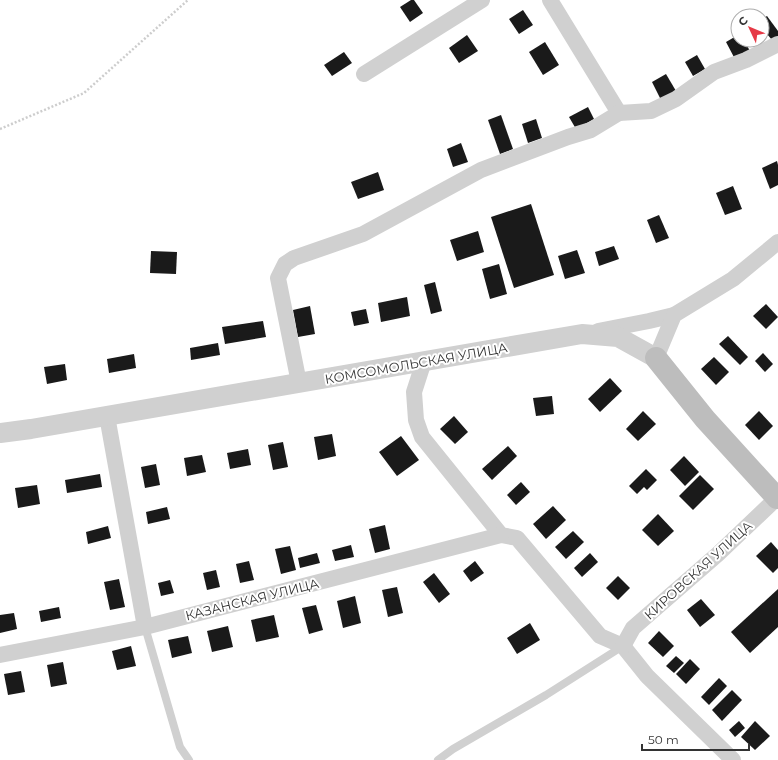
<svg xmlns="http://www.w3.org/2000/svg" width="778" height="760" viewBox="0 0 778 760" font-family="Montserrat,sans-serif">
<style>
.building{fill:#1a1a1a}
.lines{fill:none;stroke-linecap:round;stroke-linejoin:round}
.path{stroke:#cdcdcd;stroke-width:2.5;stroke-dasharray:2 2;stroke-linecap:butt}
.service{stroke:#d0d0d0;stroke-width:8}
.minor{stroke:#d0d0d0;stroke-width:16}
.tertiary{stroke:#d0d0d0;stroke-width:20}
.secondary{stroke:#bdbdbd;stroke-width:22}
.labels{text-anchor:middle;dominant-baseline:central;stroke-width:4;stroke-linejoin:round;paint-order:stroke}
.street-label{font-size:13px;fill:#333;stroke:#fff}
</style>
<rect width="100%" height="100%" fill="#fff"/>
<g class="building">
<polygon points="411,0 414,0 423,13 410,22 400,7"/>
<polygon points="523,10 533,25 519,34 509,19"/>
<polygon points="767,16 778,31 778,36 772,40 762,28 762,19"/>
<polygon points="467,35 478,51 459,63 449,48"/>
<polygon points="738,35 738,40 744,40 751,53 736,61 726,42"/>
<polygon points="545,42 559,65 543,75 529,52"/>
<polygon points="344,52 352,63 332,76 324,65"/>
<polygon points="697,55 705,69 693,76 685,62"/>
<polygon points="666,74 676,91 661,100 652,82"/>
<polygon points="588,107 594,119 576,129 569,117"/>
<polygon points="501,115 513,149 500,154 488,120"/>
<polygon points="536,119 542,138 528,143 522,124"/>
<polygon points="461,143 468,162 453,167 447,149"/>
<polygon points="777,161 778,165 778,185 770,189 762,168"/>
<polygon points="378,172 384,190 358,199 351,182"/>
<polygon points="733,186 742,209 725,215 716,193"/>
<polygon points="531,204 554,275 514,288 491,217"/>
<polygon points="659,215 669,238 656,243 647,220"/>
<polygon points="478,231 484,252 457,261 450,240"/>
<polygon points="614,246 619,259 599,266 595,252"/>
<polygon points="577,250 585,273 565,279 558,256"/>
<polygon points="151,251 177,252 176,274 150,273"/>
<polygon points="499,264 507,294 490,299 482,269"/>
<polygon points="435,282 442,311 431,314 424,285"/>
<polygon points="407,297 410,316 381,322 378,303"/>
<polygon points="766,304 778,317 766,329 753,316"/>
<polygon points="310,306 315,334 298,337 293,310"/>
<polygon points="366,309 369,323 354,326 351,312"/>
<polygon points="263,321 266,337 225,344 222,327"/>
<polygon points="728,336 748,357 740,365 719,344"/>
<polygon points="218,343 220,355 191,360 190,348"/>
<polygon points="763,353 773,364 765,372 755,361"/>
<polygon points="134,354 136,368 109,373 107,359"/>
<polygon points="714,357 729,372 716,385 701,369"/>
<polygon points="65,364 67,380 47,384 44,367"/>
<polygon points="610,378 622,391 600,412 588,399"/>
<polygon points="552,396 554,414 536,416 533,398"/>
<polygon points="643,411 656,424 638,441 626,429"/>
<polygon points="759,411 773,426 759,440 745,425"/>
<polygon points="454,416 468,432 455,444 440,429"/>
<polygon points="332,434 336,456 318,460 314,437"/>
<polygon points="401,436 419,460 397,476 379,452"/>
<polygon points="283,442 288,467 273,470 268,445"/>
<polygon points="508,446 517,456 492,480 482,469"/>
<polygon points="248,449 251,465 230,469 227,453"/>
<polygon points="202,455 206,472 187,476 184,458"/>
<polygon points="684,456 699,472 685,486 670,470"/>
<polygon points="156,464 160,485 145,488 141,467"/>
<polygon points="646,469 657,480 647,490 644,487 637,494 629,486"/>
<polygon points="100,474 102,487 67,493 65,480"/>
<polygon points="700,475 714,489 693,510 679,496"/>
<polygon points="521,482 530,492 516,505 507,495"/>
<polygon points="37,485 40,504 18,508 15,488"/>
<polygon points="553,506 566,520 546,539 533,524"/>
<polygon points="167,507 170,519 148,524 146,512"/>
<polygon points="658,514 674,531 658,546 642,530"/>
<polygon points="385,525 390,549 375,553 369,529"/>
<polygon points="108,526 111,538 88,544 86,532"/>
<polygon points="573,531 584,542 566,559 555,547"/>
<polygon points="771,542 778,550 778,568 773,573 756,556"/>
<polygon points="351,545 354,557 335,561 332,550"/>
<polygon points="290,546 296,570 281,574 275,549"/>
<polygon points="317,553 320,563 300,568 298,558"/>
<polygon points="590,553 598,562 582,577 574,568"/>
<polygon points="249,561 254,580 240,583 236,564"/>
<polygon points="475,561 484,573 471,582 463,571"/>
<polygon points="216,570 220,587 207,590 203,573"/>
<polygon points="434,573 450,594 439,603 423,582"/>
<polygon points="618,576 630,588 618,600 606,588"/>
<polygon points="119,579 125,607 110,610 104,582"/>
<polygon points="170,580 174,593 161,596 158,583"/>
<polygon points="397,587 403,613 388,617 382,590"/>
<polygon points="778,589 778,627 750,653 731,632"/>
<polygon points="355,596 361,623 343,628 337,601"/>
<polygon points="701,599 715,615 700,627 687,610"/>
<polygon points="316,605 323,630 309,634 302,608"/>
<polygon points="59,607 61,618 41,622 39,611"/>
<polygon points="14,613 17,629 0,633 0,615"/>
<polygon points="274,615 279,637 256,642 251,620"/>
<polygon points="530,623 540,640 517,654 507,638"/>
<polygon points="228,626 233,647 212,652 207,631"/>
<polygon points="659,631 674,646 663,657 648,643"/>
<polygon points="188,636 192,653 172,658 168,640"/>
<polygon points="131,646 136,666 117,670 112,651"/>
<polygon points="676,656 684,663 674,673 666,666"/>
<polygon points="690,659 700,669 686,684 676,674"/>
<polygon points="63,662 67,684 51,687 47,665"/>
<polygon points="21,671 25,692 8,695 4,674"/>
<polygon points="719,678 727,686 709,705 701,697"/>
<polygon points="732,690 742,700 722,721 712,710"/>
<polygon points="739,721 745,728 735,737 729,730"/>
<polygon points="755,721 770,736 755,750 741,737"/>
</g>
<g class="lines">
<polyline class="path" points="0,129 84,93 188,0"/>
<g class="service">
<polyline points="145,627 180,747 189,760"/>
<polyline points="438,760 453,749 546,695 623,646"/>
</g>
<g class="minor">
<polyline points="550,0 619,113"/>
<polyline points="364,74 482,0"/>
<polyline points="598,331 649,321 674,315"/>
<polyline points="656,358 674,315 733,279 778,242"/>
<polyline points="424,361 414,392 416,420 422,437 501,535 517,538 600,636 623,646 647,676 733,760"/>
<polyline points="299,383 278,278 285,264 294,258 363,234 481,170 568,137 591,130 619,113 651,111 676,99 714,72 746,60 778,44"/>
<polyline points="107,416 145,627"/>
<polyline points="623,646 633,628 718,554 777,498 778,499"/>
<polyline points="0,655 145,627 501,535"/>
</g>
<polyline class="tertiary" points="0,433 31,429 582,334 618,337 656,358"/>
<polyline class="secondary" points="656,358 705,419 777,498 778,497"/>
</g>
<g class="labels">
<g class="street-label">
<text transform="translate(416 363) rotate(-10)">КОМСОМОЛЬСКАЯ УЛИЦА</text>
<text transform="translate(698 570) rotate(-42)">КИРОВСКАЯ УЛИЦА</text>
<text transform="translate(252 599) rotate(-14)">КАЗАНСКАЯ УЛИЦА</text>
</g>
</g>
<g transform="translate(750 28) rotate(314)"><circle r="19" fill="#ffffff" stroke="#adadad"/>
<path d="M0-3L7 15L0 10L-7 15Z" fill="#e63946"/>
<text y="-6" font-size="11" font-weight="bold" text-anchor="middle" fill="#333333">С</text>
</g>
<path d="M642 744v6h107v-6" fill="none" stroke="#333333" stroke-width="2"/>
<text x="648" y="744" font-size="12" fill="#333333" stroke="#ffffff" stroke-width="3" paint-order="stroke">50 m</text>
</svg>
